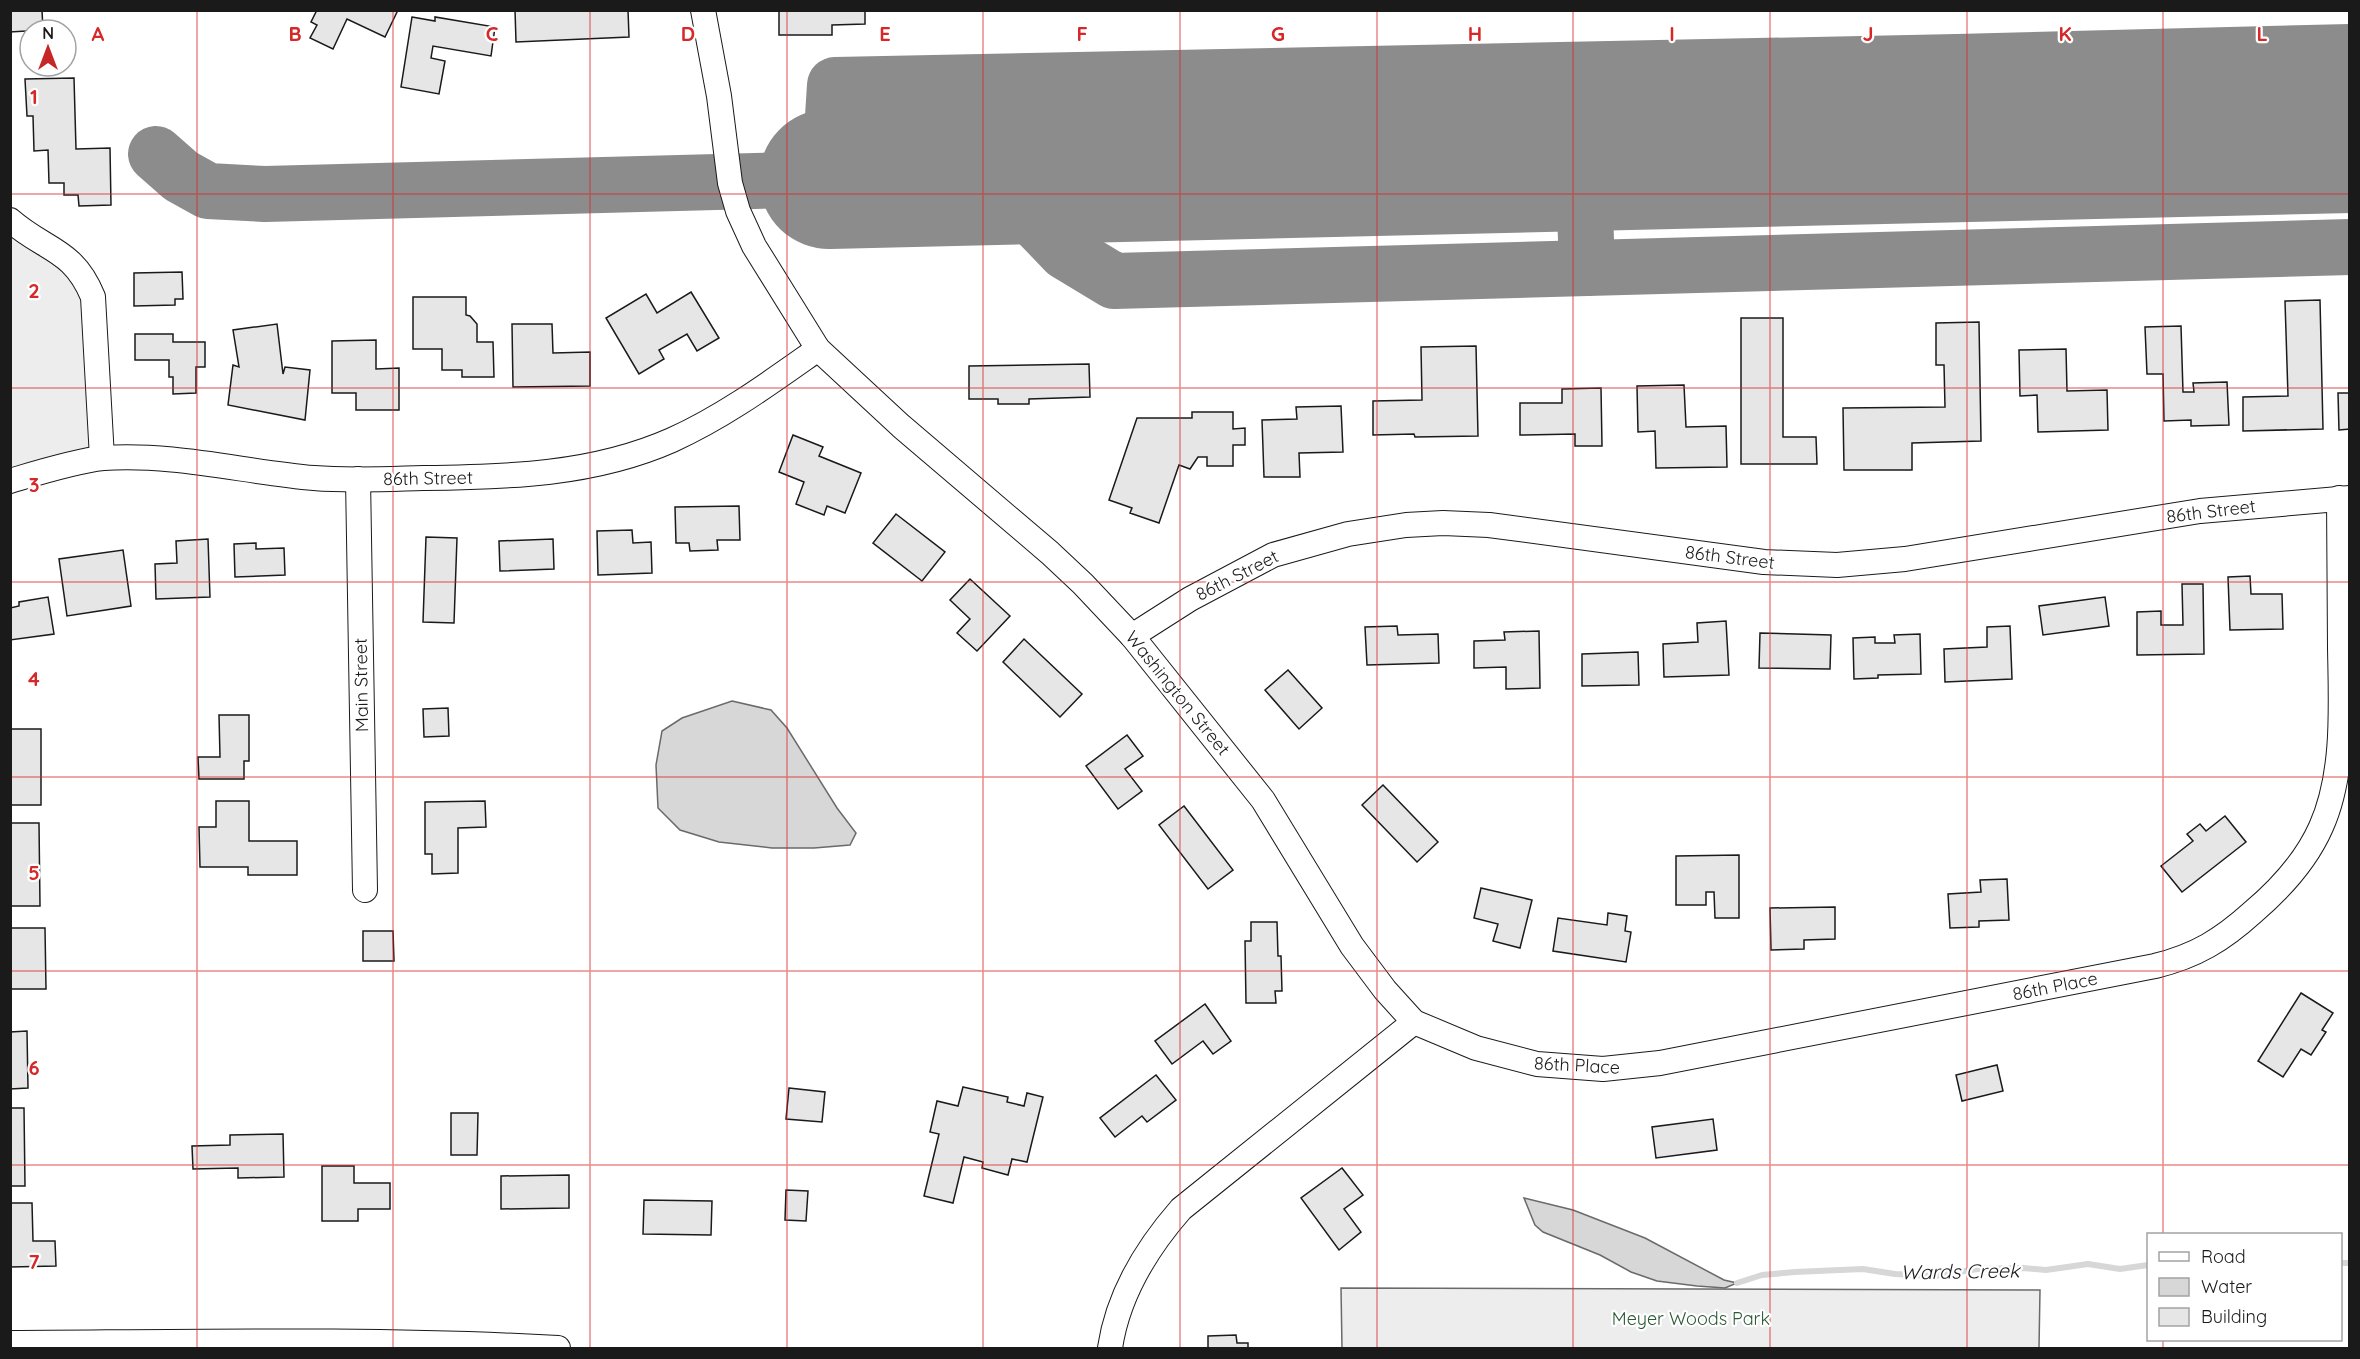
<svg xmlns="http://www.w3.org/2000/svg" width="2360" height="1359" viewBox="0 0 2360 1359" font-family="Quicksand,sans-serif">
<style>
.built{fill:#ededed;stroke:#6a6a6a;stroke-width:1.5}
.water{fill:#d7d7d7;stroke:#6a6a6a;stroke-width:1.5}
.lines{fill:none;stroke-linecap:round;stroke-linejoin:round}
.stream{stroke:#d7d7d7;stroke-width:6}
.taxiway{stroke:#8c8c8c;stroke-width:56}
.runway{stroke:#8c8c8c;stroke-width:140}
.building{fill:#e6e6e6;stroke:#1a1a1a;stroke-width:1.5}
.minor-casing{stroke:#1a1a1a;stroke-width:26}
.minor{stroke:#fff;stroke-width:24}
.grid{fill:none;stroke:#d62828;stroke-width:1.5;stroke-opacity:0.55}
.labels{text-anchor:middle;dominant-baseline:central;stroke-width:4.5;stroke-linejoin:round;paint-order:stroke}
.street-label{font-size:18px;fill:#1a1a1a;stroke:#fff}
.park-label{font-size:18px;fill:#2b5a34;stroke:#fff}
.water-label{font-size:20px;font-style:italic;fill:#1a1a1a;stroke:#fff}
.grid-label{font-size:20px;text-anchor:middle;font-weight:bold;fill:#d62828;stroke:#fff;stroke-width:4.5;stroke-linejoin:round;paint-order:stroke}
</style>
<rect width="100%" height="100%" fill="#fff"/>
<g class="built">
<polygon points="11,220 86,279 102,458 11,481"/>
<polygon points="1341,1288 2040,1290 2039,1348 1342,1348"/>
</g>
<g class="water">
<polygon points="732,701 771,710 787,728 837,808 856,833 850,845 814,848 772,848 719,842 680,830 658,808 656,765 662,731 682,718"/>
<polygon points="1524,1198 1573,1210 1645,1238 1724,1280 1737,1283 1725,1288 1697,1286 1657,1281 1631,1272 1600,1255 1543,1232 1535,1225"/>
</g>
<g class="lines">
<g class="stream">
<polyline points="2340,1263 2350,1263"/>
<polyline points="1737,1283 1762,1275 1795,1272 1863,1269 1895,1274 1934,1276 1977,1269 2023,1268 2046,1270 2088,1264 2120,1269 2148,1265"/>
</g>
<g class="taxiway">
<polyline points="1957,62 1960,152"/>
<polyline points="1580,70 1587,268"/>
<polyline points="156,154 181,176 208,191 265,194 829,179 835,85 1957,62 2350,52"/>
<polyline points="992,175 1066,252 1114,281 2350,247"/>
</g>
<polyline class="runway" points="829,179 2350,143"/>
</g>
<g class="building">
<polygon points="10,10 42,10 43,30 10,32"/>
<polygon points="317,10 398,10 385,37 347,19 333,49 310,38 317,25 311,22"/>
<polygon points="515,10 628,10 629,37 516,42"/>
<polygon points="779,10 865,10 865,24 832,25 832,35 779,35"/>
<polygon points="412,17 435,21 435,17 495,27 491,56 433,46 431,58 445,61 439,94 401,87"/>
<polygon points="74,78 76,149 110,148 111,205 79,206 78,195 64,195 64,183 49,183 48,150 34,151 33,116 27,116 25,79"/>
<polygon points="182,272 183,299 175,299 175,305 134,306 134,273"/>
<polygon points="691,292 719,338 697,351 687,334 659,350 664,359 639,374 606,318 646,294 657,313"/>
<polygon points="413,297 466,297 466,315 470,316 477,324 477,342 493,342 494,377 462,377 462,370 442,370 442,349 413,349"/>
<polygon points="2320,300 2323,429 2243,431 2243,397 2288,396 2285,301"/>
<polygon points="1741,318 1783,318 1783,437 1816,437 1817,464 1741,464"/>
<polygon points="1979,322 1981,441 1912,443 1912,470 1844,470 1843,408 1945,407 1944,365 1936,365 1936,323"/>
<polygon points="277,324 283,374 285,367 310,370 305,420 228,405 233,365 239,367 233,330"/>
<polygon points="512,324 552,324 553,353 590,352 590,386 513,387"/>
<polygon points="2181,326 2183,392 2194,392 2193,383 2227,382 2229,425 2191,426 2191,420 2164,421 2163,374 2147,374 2145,327"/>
<polygon points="135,334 173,334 173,342 205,342 205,367 196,367 196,393 173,394 173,377 169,377 169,360 135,360"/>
<polygon points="376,340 376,369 399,368 399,410 356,410 356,393 332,393 332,341"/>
<polygon points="1476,346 1478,436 1415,437 1414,434 1373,435 1373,401 1422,400 1421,347"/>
<polygon points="2066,349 2067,391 2107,390 2108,430 2038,432 2037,395 2020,396 2019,350"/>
<polygon points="1089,364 1090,397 1029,399 1029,404 998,404 998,399 969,399 969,366"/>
<polygon points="1684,385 1686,427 1726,426 1727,467 1656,468 1655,431 1638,432 1637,386"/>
<polygon points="1601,388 1602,446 1575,446 1575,434 1520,435 1520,403 1562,403 1562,389"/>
<polygon points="2338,393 2350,393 2350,429 2339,430"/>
<polygon points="1341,406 1343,452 1299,453 1300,477 1264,477 1262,420 1297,419 1296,407"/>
<polygon points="1192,412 1233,412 1233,429 1245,428 1245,445 1233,445 1233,466 1207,466 1207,457 1198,457 1190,469 1179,465 1159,523 1130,513 1132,508 1109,500 1137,418 1192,418"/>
<polygon points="793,435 823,447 819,456 861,473 845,513 827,506 824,515 796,504 804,482 779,472"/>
<polygon points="739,506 740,540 717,540 718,550 690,551 689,543 676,543 675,507"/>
<polygon points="896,514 945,552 922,581 873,543"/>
<polygon points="632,530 633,543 651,542 652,573 598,575 597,531"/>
<polygon points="426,537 457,538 454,623 423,622"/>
<polygon points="208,539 210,597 156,599 155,564 177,563 176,541"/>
<polygon points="553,539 554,569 500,571 499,541"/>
<polygon points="256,543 256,549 284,548 285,575 235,577 234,544"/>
<polygon points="123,550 131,606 67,616 59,559"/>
<polygon points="2250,576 2251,594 2282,594 2283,629 2230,630 2228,577"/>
<polygon points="970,579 1010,616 977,651 957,633 970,619 950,600"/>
<polygon points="2182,584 2203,584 2204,654 2137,655 2137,612 2161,611 2161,625 2183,625"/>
<polygon points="48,597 54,634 10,640 10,608 19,606 19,602"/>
<polygon points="2105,597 2109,626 2043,635 2039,606"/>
<polygon points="1726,621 1729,675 1664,677 1663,644 1698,642 1697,623"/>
<polygon points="1397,626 1398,635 1438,634 1439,663 1367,665 1365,627"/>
<polygon points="2010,626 2012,679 1945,682 1944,649 1987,647 1987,627"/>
<polygon points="1539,631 1540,688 1506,689 1506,667 1474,668 1474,641 1505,640 1504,632"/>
<polygon points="1760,633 1831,635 1830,669 1759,668"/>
<polygon points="1920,634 1921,674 1878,675 1878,678 1854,679 1853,638 1875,637 1875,643 1895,643 1894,635"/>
<polygon points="1024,639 1082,694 1060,717 1003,662"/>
<polygon points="1638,652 1639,685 1582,686 1582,654"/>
<polygon points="1288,670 1322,708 1299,729 1265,690"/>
<polygon points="448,708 449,736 424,737 423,709"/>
<polygon points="219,715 249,715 249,761 244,761 244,779 199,779 198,757 220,757"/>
<rect x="10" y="729" width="31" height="76"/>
<polygon points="1127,735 1143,756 1125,769 1142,791 1118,809 1086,766"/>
<polygon points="1383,785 1438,842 1417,862 1362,805"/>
<polygon points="216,801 249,801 249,841 297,841 297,875 248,875 248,867 200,867 199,827 216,827"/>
<polygon points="485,801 486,827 458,828 458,873 432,874 432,854 425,854 425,802"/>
<polygon points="1184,806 1233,870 1208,889 1159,825"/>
<polygon points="2225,816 2246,842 2182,892 2161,866 2193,841 2187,834 2200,824 2206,831"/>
<polygon points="10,823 39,823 40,906 10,906"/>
<polygon points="1739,855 1739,918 1715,918 1714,892 1706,892 1706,905 1676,905 1676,856"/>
<polygon points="2007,879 2009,920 1979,921 1979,927 1950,928 1948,894 1981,892 1980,880"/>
<polygon points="1481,888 1532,900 1520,948 1493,941 1498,924 1474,918"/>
<polygon points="1835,907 1835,939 1804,940 1804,949 1771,950 1770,908"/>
<polygon points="1608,913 1627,916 1625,931 1631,932 1626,962 1553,951 1558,918 1607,925"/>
<polygon points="1251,922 1277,922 1278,956 1281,956 1282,991 1275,991 1276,1003 1246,1003 1245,941 1251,941"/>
<polygon points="10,928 45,928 46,989 10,989"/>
<polygon points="363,931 393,931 394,961 363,961"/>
<polygon points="2301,993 2333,1013 2322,1030 2326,1032 2311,1055 2301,1049 2283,1077 2258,1061"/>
<polygon points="1205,1004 1231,1041 1213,1054 1203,1041 1172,1064 1155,1041"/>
<polygon points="27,1031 28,1088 10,1089 10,1032"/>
<polygon points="1997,1065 2003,1091 1962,1101 1956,1075"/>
<polygon points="1156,1075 1176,1100 1147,1122 1142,1116 1115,1137 1100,1118"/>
<polygon points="963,1087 1008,1097 1007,1102 1024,1106 1027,1093 1043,1097 1027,1162 1012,1159 1008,1175 982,1168 983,1162 964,1157 953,1203 924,1196 939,1134 930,1132 937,1101 958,1106"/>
<polygon points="789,1088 825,1092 822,1122 786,1119"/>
<polygon points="10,1108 24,1108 25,1186 10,1186"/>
<polygon points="451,1113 478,1113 477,1155 451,1155"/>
<polygon points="1713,1119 1717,1150 1656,1158 1652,1127"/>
<polygon points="283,1134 284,1177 238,1178 238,1168 193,1169 192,1146 230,1145 230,1135"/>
<polygon points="322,1166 354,1166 354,1183 390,1183 390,1209 358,1209 358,1221 322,1221"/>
<polygon points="1342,1168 1363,1195 1344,1209 1361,1232 1339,1250 1301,1198"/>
<polygon points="569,1175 569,1208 501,1209 501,1176"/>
<polygon points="786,1190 808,1191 806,1221 785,1220"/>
<polygon points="644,1200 712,1201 711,1235 643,1234"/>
<polygon points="10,1203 32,1203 33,1241 55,1241 56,1266 10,1267"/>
<polygon points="1236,1335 1237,1343 1248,1343 1248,1348 1208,1348 1208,1336"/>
</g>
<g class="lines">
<g class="minor-casing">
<g id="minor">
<path d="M 703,10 L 719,96 L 730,183 L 738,211 L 754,246 L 818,349 L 901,426 L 1050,553 L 1083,584 L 1132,636 L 1263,800 L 1352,946 L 1385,990 L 1414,1022 L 1476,1048 L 1537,1064 L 1603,1069 L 1660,1063 L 2155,966 C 2196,956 2222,940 2253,912 C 2280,889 2306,861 2321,827 C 2345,774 2341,705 2340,648 C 2340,598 2339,548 2339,498"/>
<path d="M 10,220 C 45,251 73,248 93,297 L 102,458"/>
<polyline points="358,479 365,890"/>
<path d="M 10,481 C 37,473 75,461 103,458 C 174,453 244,472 314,478 C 350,481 387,479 423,478 C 508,477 593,475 672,440 C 725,416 771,382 818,349"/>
<polyline points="1132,636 1190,599 1273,555 1348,534 1406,525 1443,523 1489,525 1764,562 1837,565 1905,559 2200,511 2350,498"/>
<path d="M 10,1343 C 193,1342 376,1338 558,1348"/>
<path d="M 1110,1348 C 1118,1294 1146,1249 1181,1209 L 1414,1022"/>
</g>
</g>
<use href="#minor" class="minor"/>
</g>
<path class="grid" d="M 197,10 L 197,1348M 393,10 L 393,1348M 590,10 L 590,1348M 787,10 L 787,1348M 983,10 L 983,1348M 1180,10 L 1180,1348M 1377,10 L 1377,1348M 1573,10 L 1573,1348M 1770,10 L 1770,1348M 1967,10 L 1967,1348M 2163,10 L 2163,1234M 10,194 L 2350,194M 10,388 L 2350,388M 10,582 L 2350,582M 10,777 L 2350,777M 10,971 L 2350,971M 10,1165 L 2350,1165M 2163,1340 L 2163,1348"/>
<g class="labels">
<g class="street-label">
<text transform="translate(428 478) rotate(-1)">86th Street</text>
<text transform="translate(2211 511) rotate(-7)">86th Street</text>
<text transform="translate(1730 557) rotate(7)">86th Street</text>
<text transform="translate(1237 575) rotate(-27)">86th Street</text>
<text transform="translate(361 685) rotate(-91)">Main Street</text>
<text transform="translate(1178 693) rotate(51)">Washington Street</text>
<text transform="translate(2055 986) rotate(-11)">86th Place</text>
<text transform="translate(1577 1065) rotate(3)">86th Place</text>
</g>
<g class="park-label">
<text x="1691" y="1318">Meyer Woods Park</text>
</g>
<g class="water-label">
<text transform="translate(1960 1271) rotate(-1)">Wards Creek</text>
</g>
</g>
<g class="grid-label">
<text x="98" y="41">A</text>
<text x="295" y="41">B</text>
<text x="492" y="41">C</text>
<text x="688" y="41">D</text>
<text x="885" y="41">E</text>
<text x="1082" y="41">F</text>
<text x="1278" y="41">G</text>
<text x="1475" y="41">H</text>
<text x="1672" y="41">I</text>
<text x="1868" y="41">J</text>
<text x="2065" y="41">K</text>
<text x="2262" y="41">L</text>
<text x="34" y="104">1</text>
<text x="34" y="298">2</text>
<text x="34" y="492">3</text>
<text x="34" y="686">4</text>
<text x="34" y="880">5</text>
<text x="34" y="1075">6</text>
<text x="34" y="1269">7</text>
</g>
<rect width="2360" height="1359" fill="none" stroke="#1a1a1a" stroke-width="24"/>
<rect x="2147" y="1233" width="195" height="108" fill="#ffffff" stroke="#a3a3a3" stroke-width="1.5"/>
<rect x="2159" y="1252" width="30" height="9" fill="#ffffff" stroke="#a3a3a3" stroke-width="1.5"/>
<text x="2201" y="1263" font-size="18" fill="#1a1a1a">Road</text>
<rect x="2159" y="1278" width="30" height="18" fill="#d7d7d7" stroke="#a3a3a3" stroke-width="1.5"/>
<text x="2201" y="1293" font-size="18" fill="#1a1a1a">Water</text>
<rect x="2159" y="1308" width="30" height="18" fill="#e6e6e6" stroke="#a3a3a3" stroke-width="1.5"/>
<text x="2201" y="1323" font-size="18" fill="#1a1a1a">Building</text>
<g transform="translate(48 48)"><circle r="28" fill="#ffffff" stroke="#a3a3a3" stroke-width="1.5"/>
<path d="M0-4.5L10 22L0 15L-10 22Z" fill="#c62828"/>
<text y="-9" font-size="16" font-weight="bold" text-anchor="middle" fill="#1a1a1a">N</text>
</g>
</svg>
